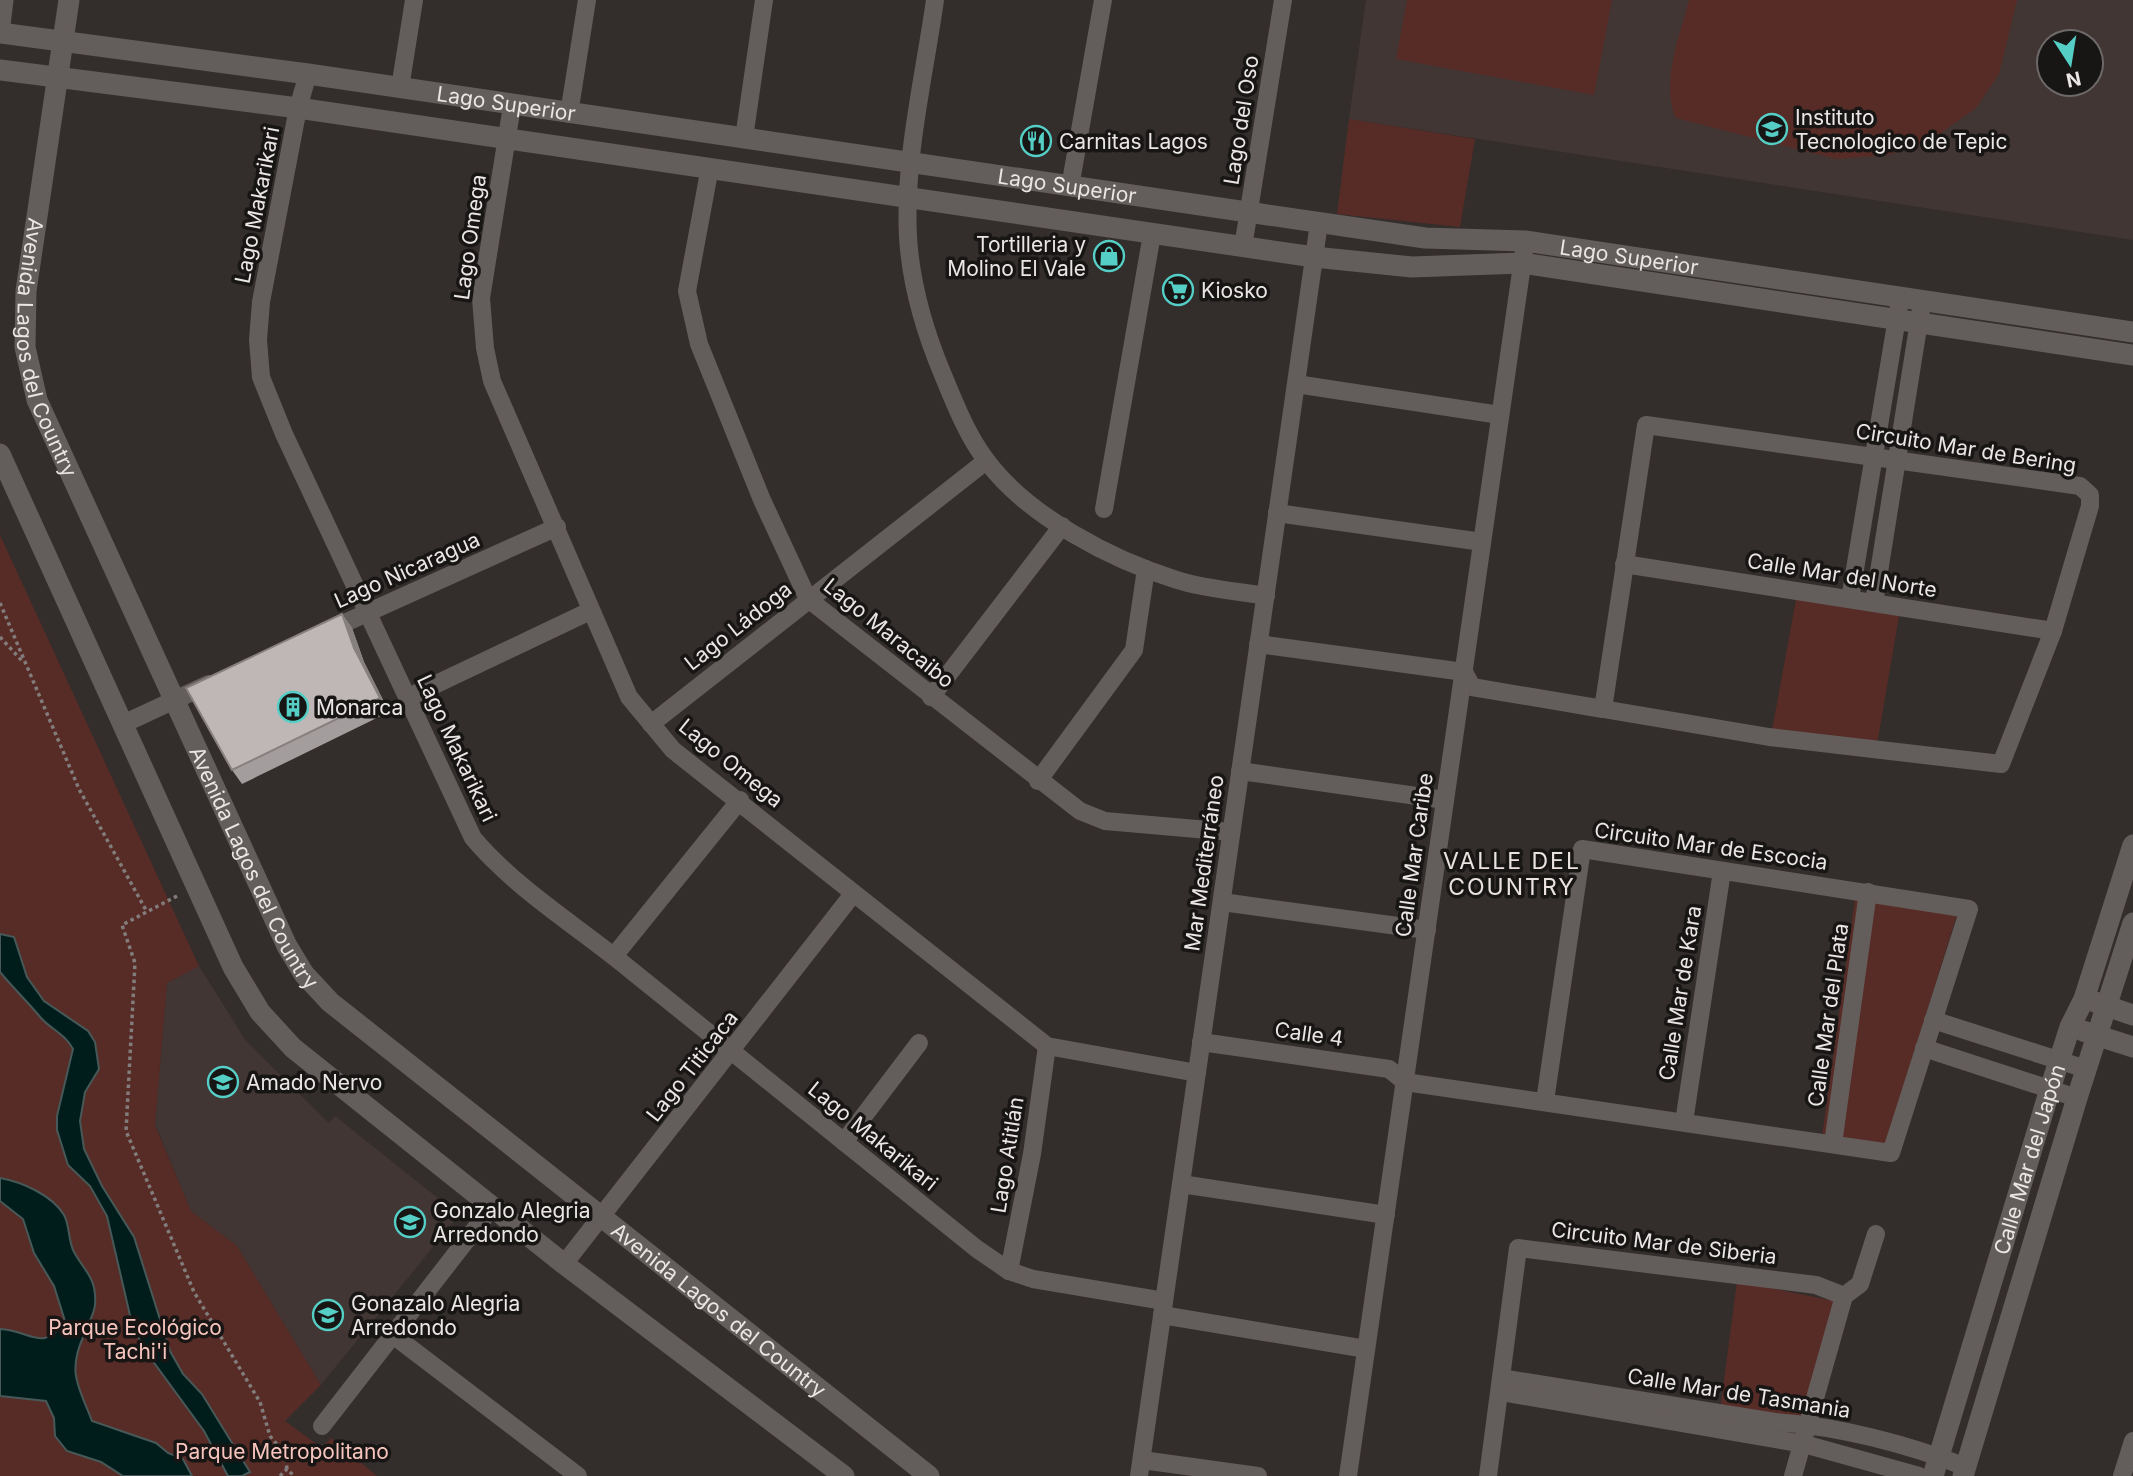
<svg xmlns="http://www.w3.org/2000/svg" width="2133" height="1476" viewBox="0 0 2133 1476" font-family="Inter,sans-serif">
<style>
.built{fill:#423634;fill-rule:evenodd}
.green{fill:#572c26}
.water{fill:#001d1b;stroke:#465958;stroke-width:2}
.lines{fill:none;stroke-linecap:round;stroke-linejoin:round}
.path{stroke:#827d7c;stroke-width:3.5;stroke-dasharray:3.5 3.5;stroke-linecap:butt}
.street{stroke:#635d5b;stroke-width:18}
.secondary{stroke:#635d5b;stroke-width:21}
.wall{fill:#a49d9d}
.shaded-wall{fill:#86807f}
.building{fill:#bfb7b6;stroke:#86807f;stroke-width:2}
.labels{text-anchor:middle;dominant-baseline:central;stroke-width:7;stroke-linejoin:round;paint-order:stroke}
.street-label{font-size:21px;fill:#eae6e5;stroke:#181615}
.poi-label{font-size:21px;fill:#eae6e5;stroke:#181615;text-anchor:start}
.park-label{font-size:21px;fill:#f7c5bd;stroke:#181615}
.neighbourhood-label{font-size:23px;letter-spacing:2px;fill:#eae2e0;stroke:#181615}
</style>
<rect width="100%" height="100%" fill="#332d2c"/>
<g class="built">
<path d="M 1366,0 L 2133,0 L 2133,240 L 1349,119 ZM 2049,42 L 2091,42 L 2091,84 L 2049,84 Z"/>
<polygon points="199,966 246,1041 329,1123 335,1116 459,1215 321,1385 237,1246 191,1211 155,1124 167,983"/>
</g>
<g class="green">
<polygon points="1407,0 1612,0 1594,95 1396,59"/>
<path d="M 1689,0 L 2017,0 L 1999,74 L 1976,108 L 1931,140 L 1888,155 L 1836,159 L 1676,118 C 1660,83 1680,36 1689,0 Z"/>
<polygon points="1349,119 1475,139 1460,227 1337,214"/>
<polygon points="0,535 199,966 167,983 155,1125 191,1211 237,1246 321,1385 285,1421 322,1448 331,1438 377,1476 0,1476"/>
<polygon points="1797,594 1900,610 1877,745 1772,730"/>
<polygon points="1856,892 1959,908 1883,1153 1821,1144"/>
<polygon points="1737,1281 1834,1301 1800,1421 1720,1411"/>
</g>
<g class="water">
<path d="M 0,934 L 14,937 L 27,977 L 44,1001 L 88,1031 L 95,1042 L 99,1069 L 85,1092 L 80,1121 L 84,1149 L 102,1186 L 134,1237 L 170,1351 L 183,1374 L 202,1394 L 250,1472 L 242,1476 L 228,1476 L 204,1431 L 144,1349 L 132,1324 L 107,1216 L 90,1186 L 68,1165 L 57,1130 L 57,1116 L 73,1049 C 65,1034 52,1030 41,1018 C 28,1002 13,988 0,972 Z"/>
<path d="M 0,1178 C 22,1182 52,1195 64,1215 C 70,1226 68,1241 74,1252 C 85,1272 97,1278 95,1305 C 94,1315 87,1325 84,1335 C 67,1372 78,1385 92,1421 L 156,1443 L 168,1453 L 183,1459 L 192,1476 L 123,1476 L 101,1462 L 67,1451 L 55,1436 L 54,1418 L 46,1401 L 0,1396 L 0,1329 C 30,1330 43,1354 65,1321 L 54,1286 L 34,1253 L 23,1219 L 0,1201 Z"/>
</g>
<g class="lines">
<g class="path">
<polyline points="0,603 79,789 147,912"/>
<polyline points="0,637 23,662"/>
<polyline points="177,896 122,925 135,963 126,1131 194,1292 260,1402 270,1436 285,1454 287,1469"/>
<polyline points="280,1476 287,1469 294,1476"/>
</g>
<g class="street">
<path d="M 935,0 C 924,78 904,158 908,237 C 911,286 924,330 943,375 C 955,404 967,435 986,460 C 1027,516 1112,560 1177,580 C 1205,589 1237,591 1266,596"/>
<path d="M 308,74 L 298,108 L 261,302 L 258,340 L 261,377 L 284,434 L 473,838 C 518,891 579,927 632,971 C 747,1064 862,1156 977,1249 L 1009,1271 L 1033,1279 L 1164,1301"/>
<polyline points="400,88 414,0"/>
<polyline points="512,106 481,298 485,348 492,381 629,697 673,750 1047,1046 1197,1073"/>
<polyline points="569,114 587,0"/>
<polyline points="744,138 764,0"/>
<polyline points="710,167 687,291 699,344 762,500 808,599 1080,811 1105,821 1231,832"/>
<polyline points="1070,187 1103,0"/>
<polyline points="1243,247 1283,0"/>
<polyline points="1296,384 1500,415"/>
<polygon points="1646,425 2080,486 2090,495 2090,506 2053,631 2001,764 1769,737 1603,709"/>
<polyline points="1104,509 1152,234"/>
<polyline points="1277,513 1482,542"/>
<polyline points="1624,564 2053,631"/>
<polyline points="1850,599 1899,306"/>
<polyline points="1874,603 1921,309"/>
<polyline points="327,631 557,527"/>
<polyline points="1258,644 1464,672 1472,687 1603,709"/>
<polyline points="409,697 590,611"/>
<polyline points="931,697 1062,526"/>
<polyline points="123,724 209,684"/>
<polyline points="651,724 986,461"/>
<polyline points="1240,771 1445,800"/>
<polyline points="1038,781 1134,650 1146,569"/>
<polyline points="1222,902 1427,930"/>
<polyline points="614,956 740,800"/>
<polyline points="1933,1020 2086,1069"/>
<polyline points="1201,1042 1389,1069 1405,1082 1891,1153 1969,909 1582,849 1545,1101"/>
<polyline points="1924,1048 2077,1098"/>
<polyline points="1684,1122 1722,871"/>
<polyline points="844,1142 919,1043"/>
<polyline points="1833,1144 1868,892"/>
<polyline points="1181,1184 1386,1215"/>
<polyline points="564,1264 853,894"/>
<polyline points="1009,1271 1032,1154 1047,1046"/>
<polyline points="1844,1296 1860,1284 1876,1234"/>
<polyline points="1162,1315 1366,1349"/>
<polyline points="393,1335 578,1476"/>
<path d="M 1501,1378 L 1775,1422 C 1838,1426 1907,1444 1966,1467"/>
<polyline points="1501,1392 1804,1444 1919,1476"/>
<polyline points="322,1426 493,1206"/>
<polyline points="1142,1460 1258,1476"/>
<polyline points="1139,1476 1319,223"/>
<polyline points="1348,1476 1524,251"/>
<polyline points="1488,1476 1518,1248 1816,1285 1844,1296 1793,1476"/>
<polyline points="2122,1476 2133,1441"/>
</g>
<g class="secondary">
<path id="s1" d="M 69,0 L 26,291 L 25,347 L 37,400 L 287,946 L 304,974 L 330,1002 L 929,1476"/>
<polyline points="0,25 3,0"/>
<path id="s2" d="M 0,33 L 308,74 L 1425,238 L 1525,241 L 2133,332"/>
<polyline points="0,70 298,108 1314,257 1412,267 1522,263 2133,355"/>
<polyline points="0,454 233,967 260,1012 293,1048 564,1264 844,1476"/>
<polyline points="2095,1002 2133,1015"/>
<polyline points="2083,1031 2133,1047"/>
<path id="s3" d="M 1933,1476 L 2050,1089 L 2070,1027 L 2084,999 L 2133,845"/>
<polyline points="1963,1476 2077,1098 2133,923"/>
</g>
</g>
<polygon class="wall" points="342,614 352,628 364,662 389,712 242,784 232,770"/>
<polygon class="shaded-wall" points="342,614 352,628 364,662 389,712 380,698 354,648"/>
<polygon class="building" points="342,614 354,648 380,698 232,770 186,688"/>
<defs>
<g id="university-ring" transform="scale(1.575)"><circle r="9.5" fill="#181615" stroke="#55cec6" stroke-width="1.5"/><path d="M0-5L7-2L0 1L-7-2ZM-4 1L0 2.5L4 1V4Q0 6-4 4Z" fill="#55cec6"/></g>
<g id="restaurant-ring" transform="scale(1.575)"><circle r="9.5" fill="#181615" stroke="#55cec6" stroke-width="1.5"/><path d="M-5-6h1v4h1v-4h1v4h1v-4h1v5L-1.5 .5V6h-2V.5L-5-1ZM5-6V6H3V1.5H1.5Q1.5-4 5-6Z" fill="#55cec6"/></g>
<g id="shop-ring" transform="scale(1.575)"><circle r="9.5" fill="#181615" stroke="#55cec6" stroke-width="1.5"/><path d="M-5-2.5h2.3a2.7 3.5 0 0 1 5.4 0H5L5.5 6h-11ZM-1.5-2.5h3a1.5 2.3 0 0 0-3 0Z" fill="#55cec6"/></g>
<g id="supermarket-ring" transform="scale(1.575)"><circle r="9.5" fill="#181615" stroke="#55cec6" stroke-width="1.5"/><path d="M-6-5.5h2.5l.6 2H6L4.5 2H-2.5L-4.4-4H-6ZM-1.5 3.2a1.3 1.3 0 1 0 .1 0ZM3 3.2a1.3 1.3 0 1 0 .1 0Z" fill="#55cec6"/></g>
<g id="building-ring" transform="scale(1.575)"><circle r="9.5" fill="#181615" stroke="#55cec6" stroke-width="1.5"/><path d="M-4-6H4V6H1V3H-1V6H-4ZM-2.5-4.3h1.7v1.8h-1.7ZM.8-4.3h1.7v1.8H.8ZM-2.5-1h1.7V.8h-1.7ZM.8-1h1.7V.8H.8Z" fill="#55cec6"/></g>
<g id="school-ring" transform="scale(1.575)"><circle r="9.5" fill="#181615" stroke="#55cec6" stroke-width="1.5"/><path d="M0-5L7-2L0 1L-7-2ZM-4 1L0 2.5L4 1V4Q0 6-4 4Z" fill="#55cec6"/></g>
</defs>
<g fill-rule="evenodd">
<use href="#university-ring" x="1772" y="129"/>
<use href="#restaurant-ring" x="1036" y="141"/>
<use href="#shop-ring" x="1109" y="256"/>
<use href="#supermarket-ring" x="1178" y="290"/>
<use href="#building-ring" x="293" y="707"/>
<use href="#school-ring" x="223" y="1082"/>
<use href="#school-ring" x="410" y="1222"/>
<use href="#school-ring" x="328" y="1315"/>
</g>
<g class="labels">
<g class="street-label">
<text stroke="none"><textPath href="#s2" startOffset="511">Lago Superior</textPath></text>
<text transform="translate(1241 120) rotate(-81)">Lago del Oso</text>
<text stroke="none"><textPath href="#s2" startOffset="1078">Lago Superior</textPath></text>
<text transform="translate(257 205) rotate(-79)">Lago Makarikari</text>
<text transform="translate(470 237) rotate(-82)">Lago Omega</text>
<text stroke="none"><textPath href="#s2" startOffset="1645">Lago Superior</textPath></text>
<text stroke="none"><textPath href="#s1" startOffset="354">Avenida Lagos del Country</textPath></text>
<text transform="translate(1966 448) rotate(9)">Circuito Mar de Bering</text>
<text transform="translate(407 570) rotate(-24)">Lago Nicaragua</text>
<text transform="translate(1842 575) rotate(9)">Calle Mar del Norte</text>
<text transform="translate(738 626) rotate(-38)">Lago Ládoga</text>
<text transform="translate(889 633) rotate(39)">Lago Maracaibo</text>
<text transform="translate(457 748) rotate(65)">Lago Makarikari</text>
<text transform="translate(731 763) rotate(39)">Lago Omega</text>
<text transform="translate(1711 846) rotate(8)">Circuito Mar de Escocia</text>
<text transform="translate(1414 855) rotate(-82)">Calle Mar Caribe</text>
<text transform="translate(1204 863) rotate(-82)">Mar Mediterráneo</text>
<text stroke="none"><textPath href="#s1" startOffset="920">Avenida Lagos del Country</textPath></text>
<text transform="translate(1680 993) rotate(-81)">Calle Mar de Kara</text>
<text transform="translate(1828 1015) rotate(-82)">Calle Mar del Plata</text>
<text transform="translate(1309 1034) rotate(8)">Calle 4</text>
<text transform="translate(692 1066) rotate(-52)">Lago Titicaca</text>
<text transform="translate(873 1136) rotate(39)">Lago Makarikari</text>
<text transform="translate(1007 1155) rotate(-81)">Lago Atitlán</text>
<text stroke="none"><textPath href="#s3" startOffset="331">Calle Mar del Japón</textPath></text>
<text transform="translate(1664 1243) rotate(7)">Circuito Mar de Siberia</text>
<text stroke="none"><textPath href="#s1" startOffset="1572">Avenida Lagos del Country</textPath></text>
<text transform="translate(1739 1393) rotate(9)">Calle Mar de Tasmania</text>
</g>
<g class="poi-label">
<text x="1795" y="117">Instituto<tspan x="1795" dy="24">Tecnologico de Tepic</tspan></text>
<text x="1059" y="141">Carnitas Lagos</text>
<text x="1086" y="244" text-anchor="end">Tortilleria y<tspan x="1086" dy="24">Molino El Vale</tspan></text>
<text x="1201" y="290">Kiosko</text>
<text x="316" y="707">Monarca</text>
<text x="246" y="1082">Amado Nervo</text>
<text x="433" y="1210">Gonzalo Alegria<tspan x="433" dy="24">Arredondo</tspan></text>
<text x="351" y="1303">Gonazalo Alegria<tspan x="351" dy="24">Arredondo</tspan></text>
</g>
<g class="park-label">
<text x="135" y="1327">Parque Ecológico<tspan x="135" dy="24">Tachi'i</tspan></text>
<text x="282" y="1451">Parque Metropolitano</text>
</g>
<g class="neighbourhood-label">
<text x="1512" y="861">VALLE DEL<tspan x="1512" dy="26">COUNTRY</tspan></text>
</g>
</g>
<g transform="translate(2070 63) rotate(168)"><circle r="33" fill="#181615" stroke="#6c6968" stroke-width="2"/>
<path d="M0-5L12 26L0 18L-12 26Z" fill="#55cec6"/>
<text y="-10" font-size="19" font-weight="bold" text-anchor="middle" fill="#eae6e5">N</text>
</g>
</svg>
